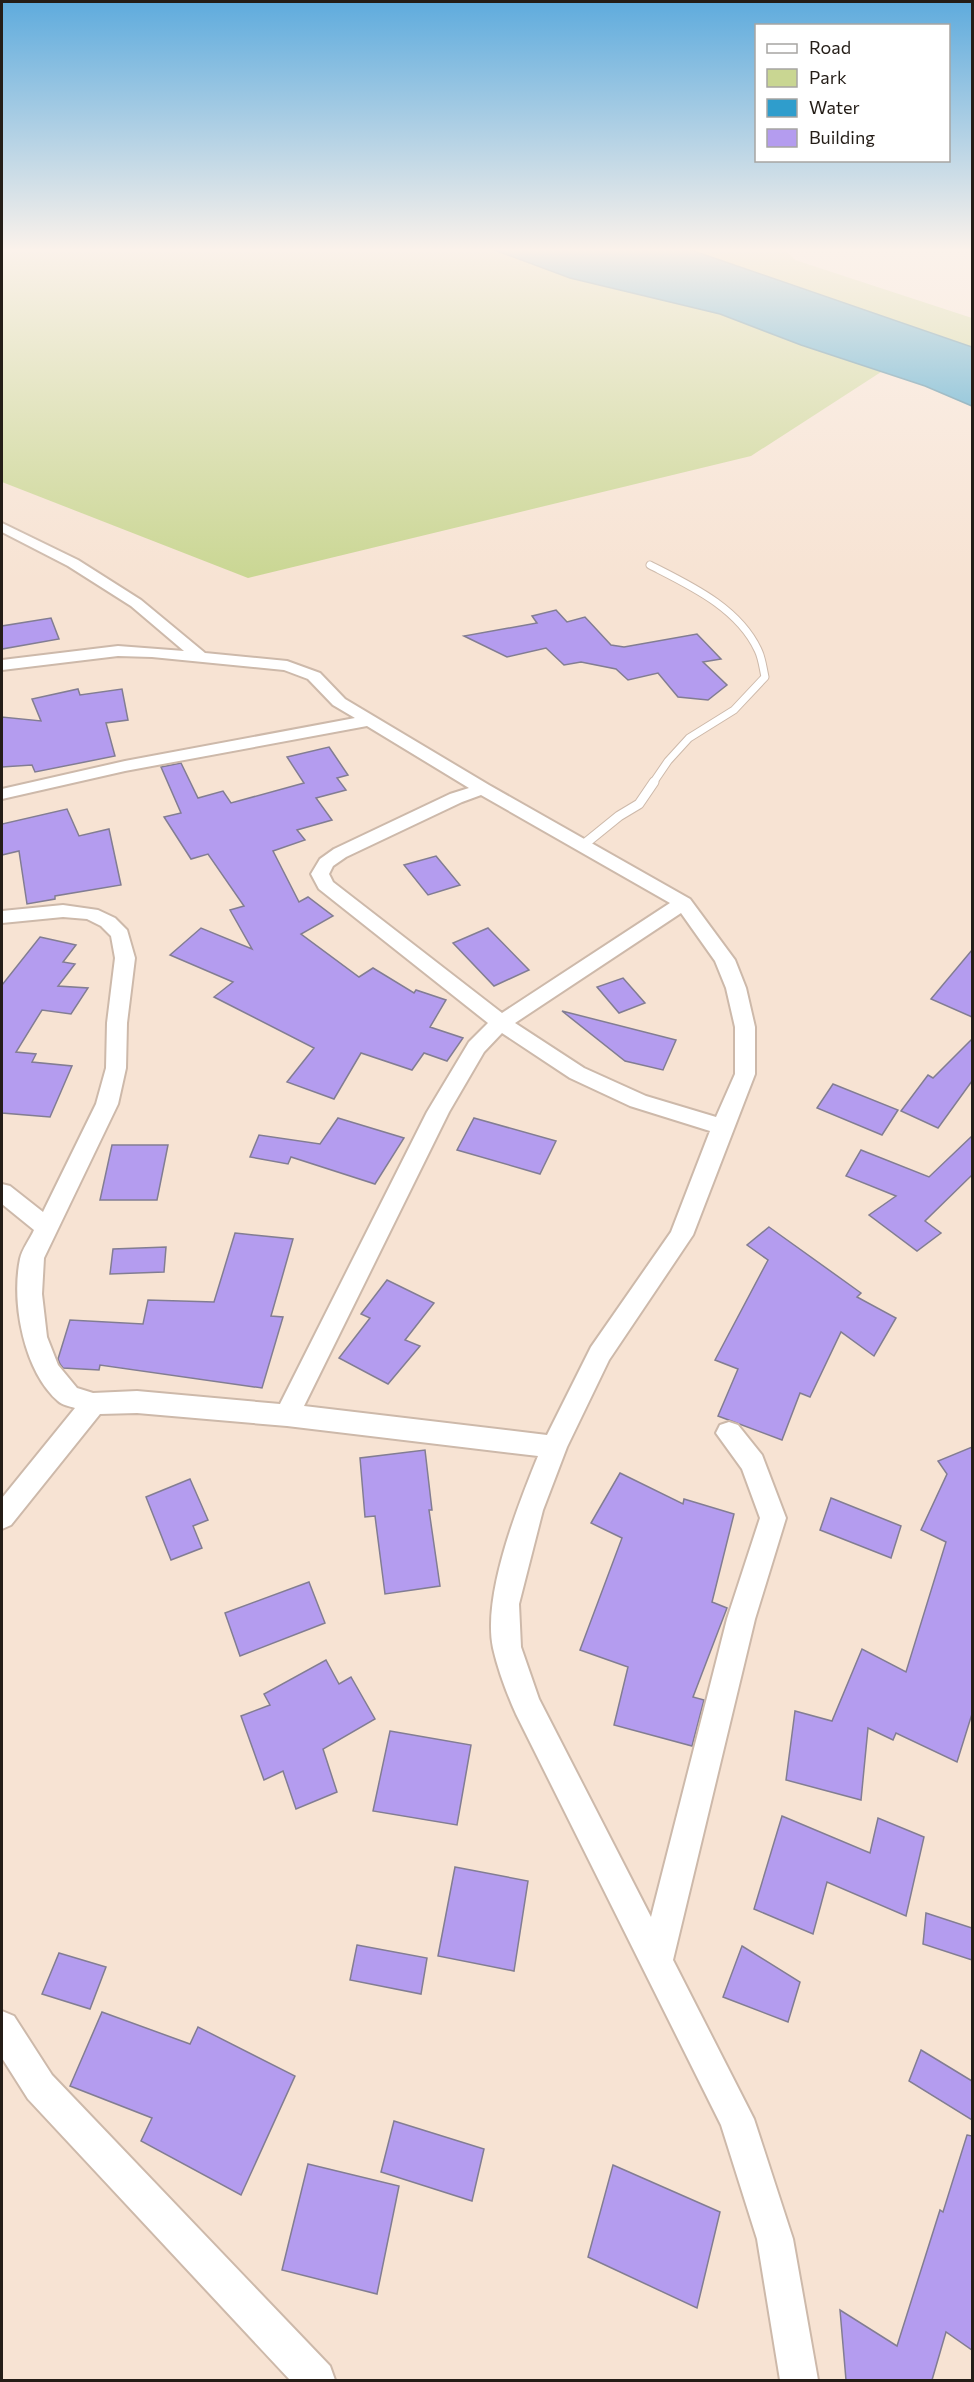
<svg xmlns="http://www.w3.org/2000/svg" width="974" height="2382" viewBox="0 0 974 2382" font-family="Commissioner,sans-serif">
<style>
.green{fill:#c9d692}
.water{fill:#2f9dcc;stroke:#2c7796;stroke-width:1.5}
.building{fill:#b49cef;stroke:#827d92;stroke-width:1.5}
.lines{fill:none;stroke-linecap:round;stroke-linejoin:round}
.service-far1-casing{stroke:#cdb9aa;stroke-width:9}
.service-casing{stroke:#cdb9aa;stroke-width:11}
.minor-casing{stroke:#cdb9aa;stroke-width:4}
.service-far1{stroke:#fff;stroke-width:7}
.service{stroke:#fff;stroke-width:9}
.minor{fill:#fff;fill-rule:evenodd}
</style>
<rect width="100%" height="100%" fill="#f7e3d3"/>
<g class="green">
<polygon points="2,248 489,248 570,278 720,314 881,372 751,456 248,578 2,482"/>
<polygon points="685,248 784,248 795,260 972,318 972,347"/>
</g>
<polygon class="water" points="489,248 685,248 972,347 972,406 925,386 801,345 720,314 570,278"/>
<g class="building">
<polygon points="556,610 567,622 585,617 611,645 624,647 697,634 721,659 703,662 727,685 708,700 678,697 658,673 628,680 616,669 581,662 564,665 546,648 507,657 464,636 537,623 532,616"/>
<polygon points="51,618 59,639 2,649 2,626"/>
<polygon points="78,689 80,695 122,689 128,720 106,723 115,756 35,772 32,765 2,767 2,717 41,721 32,699"/>
<polygon points="329,747 348,775 337,778 346,790 316,798 332,820 297,830 305,840 273,851 299,902 308,897 333,916 301,934 359,977 373,968 414,993 416,990 446,1000 430,1027 463,1038 447,1061 424,1053 412,1070 361,1053 334,1099 287,1082 314,1048 214,997 233,982 170,955 201,928 252,949 230,910 244,906 208,854 191,859 164,817 181,813 161,767 181,763 198,798 223,791 231,803 304,783 287,757"/>
<polygon points="67,809 79,836 109,829 121,885 55,896 55,899 27,904 19,851 2,855 2,824"/>
<polygon points="436,856 460,885 428,895 404,865"/>
<polygon points="488,928 529,970 494,986 453,943"/>
<polygon points="40,937 76,945 63,962 75,964 58,986 88,988 71,1014 42,1010 16,1052 36,1054 32,1062 72,1066 50,1117 2,1113 2,985"/>
<polygon points="972,950 972,1017 931,999"/>
<polygon points="623,978 645,1003 619,1013 597,987"/>
<polygon points="562,1011 676,1040 663,1070 625,1061"/>
<polygon points="972,1039 972,1081 938,1128 901,1111 928,1075 933,1078"/>
<polygon points="833,1084 898,1110 882,1135 817,1108"/>
<polygon points="338,1118 404,1138 375,1184 291,1157 288,1164 250,1157 259,1135 320,1144"/>
<polygon points="474,1118 556,1141 540,1174 457,1150"/>
<polygon points="972,1136 972,1175 925,1221 941,1233 917,1251 869,1215 896,1196 846,1176 861,1150 929,1177"/>
<polygon points="112,1145 168,1145 157,1200 100,1200"/>
<polygon points="769,1227 861,1293 857,1297 896,1318 874,1356 841,1332 810,1397 800,1393 782,1440 718,1416 738,1369 715,1360 768,1260 747,1245"/>
<polygon points="235,1233 293,1239 271,1316 283,1317 262,1388 100,1365 99,1370 63,1368 60,1364 58,1359 70,1320 143,1324 148,1300 214,1302"/>
<polygon points="166,1247 164,1272 110,1274 113,1249"/>
<polygon points="387,1280 434,1303 405,1340 420,1346 388,1384 339,1358 370,1318 361,1314"/>
<polygon points="972,1447 972,1714 957,1762 896,1733 893,1740 868,1728 861,1800 786,1780 795,1711 832,1721 862,1649 906,1672 946,1542 921,1530 947,1474 938,1461"/>
<polygon points="425,1450 432,1510 429,1510 440,1586 385,1594 375,1516 365,1517 360,1458"/>
<polygon points="620,1473 683,1504 684,1499 734,1514 712,1602 727,1608 693,1697 704,1700 692,1746 614,1725 628,1667 580,1650 622,1538 591,1523"/>
<polygon points="190,1479 208,1520 193,1526 202,1548 171,1560 146,1497"/>
<polygon points="831,1498 901,1526 891,1558 820,1530"/>
<polygon points="309,1582 325,1623 240,1656 225,1613"/>
<polygon points="326,1660 339,1684 351,1677 375,1719 323,1749 337,1792 296,1809 283,1771 264,1780 241,1716 270,1705 264,1694"/>
<polygon points="390,1731 471,1745 457,1825 373,1811"/>
<polygon points="782,1816 870,1853 878,1818 924,1837 906,1916 827,1882 813,1934 754,1909"/>
<polygon points="455,1867 528,1881 514,1971 438,1956"/>
<polygon points="926,1913 972,1928 972,1960 923,1944"/>
<polygon points="357,1945 427,1958 421,1994 350,1980"/>
<polygon points="742,1946 800,1982 788,2022 723,1997"/>
<polygon points="59,1953 106,1967 90,2009 42,1994"/>
<polygon points="102,2012 190,2044 198,2027 295,2076 241,2195 141,2141 152,2118 70,2086"/>
<polygon points="921,2050 972,2081 972,2120 909,2081"/>
<polygon points="394,2121 484,2149 472,2201 381,2172"/>
<polygon points="967,2135 972,2136 972,2350 946,2332 932,2380 846,2380 840,2310 897,2346 940,2210 943,2212"/>
<polygon points="308,2164 399,2186 377,2294 282,2270"/>
<polygon points="613,2165 720,2212 697,2308 588,2257"/>
</g>
<g class="lines">
<g class="service-far1-casing">
<path id="service-far1" d="M 650,565 C 689,585 738,607 758,650 C 762,658 763,668 765,677 L 734,710 L 689,738 L 668,761 L 653,783"/>
</g>
<g class="service-casing">
<polyline id="service" points="582,846 619,816 639,804 654,782"/>
</g>
<g class="minor-casing">
<g id="minor">
<path d="M 2,523 L 78,560 L 141,600 L 205,653 L 287,661 L 320,673 L 345,699 L 489,785 L 690,899 L 735,960 L 746,988 L 755,1027 L 755,1074 L 693,1235 L 609,1360 L 567,1447 L 543,1510 L 519,1604 L 521,1647 L 539,1699 L 651,1917 L 727,1619 L 760,1518 L 742,1469 L 716,1433 L 720,1425 L 729,1422 L 738,1425 L 762,1455 L 786,1518 L 755,1619 L 673,1960 L 754,2119 L 793,2239 L 818,2380 L 780,2380 L 757,2239 L 721,2125 L 516,1714 C 507,1694 498,1670 493,1648 C 482,1596 518,1505 538,1456 L 287,1426 L 137,1413 L 100,1414 L 11,1525 L 2,1529 L 2,1498 L 75,1408 C 69,1406 62,1405 58,1401 C 24,1371 11,1303 20,1259 C 22,1249 30,1239 34,1230 L 2,1204 L 2,1184 L 10,1186 L 43,1212 L 96,1104 L 106,1068 L 107,1023 L 115,958 L 111,936 L 101,926 L 87,919 L 63,917 L 2,923 L 2,911 L 63,905 L 98,910 L 115,918 L 127,930 L 135,958 L 127,1023 L 126,1068 L 118,1104 L 44,1258 L 42,1294 L 47,1337 L 58,1365 L 77,1388 L 93,1393 L 137,1391 L 280,1404 L 427,1112 L 469,1042 L 488,1023 L 319,889 L 311,874 L 320,859 L 334,849 L 450,794 L 469,788 L 367,726 L 125,771 L 2,799 L 2,789 L 125,761 L 355,718 L 333,705 L 308,679 L 284,670 L 152,657 L 118,656 L 2,670 L 2,660 L 118,646 L 184,651 L 131,606 L 68,566 L 2,532 ZM 481,795 L 670,903 L 502,1013 L 333,882 L 329,874 L 333,866 L 346,857 L 462,802 ZM 681,913 L 715,961 L 726,988 L 735,1027 L 735,1074 L 716,1117 L 646,1096 L 584,1068 L 515,1023 ZM 502,1033 L 570,1078 L 630,1106 L 710,1131 L 671,1232 L 591,1347 L 547,1435 L 304,1406 L 449,1112 L 484,1052 Z"/>
<polygon points="2,2011 14,2016 52,2075 330,2366 335,2380 290,2380 28,2099 2,2058"/>
</g>
</g>
<use href="#service-far1" class="service-far1"/>
<use href="#service" class="service"/>
<use href="#minor" class="minor"/>
</g>
<linearGradient id="sky" x2="0" y2="1"><stop stop-color="#5eabdd"/><stop offset="0.43" stop-color="#fbf2eb"/><stop offset="1" stop-color="#fbf2eb" stop-opacity="0"/></linearGradient>
<rect width="974" height="581" fill="url(#sky)"/>
<rect width="974" height="2382" fill="none" stroke="#241d17" stroke-width="6"/>
<rect x="755" y="24" width="195" height="138" fill="#ffffff" stroke="#a7a5a2" stroke-width="1.5"/>
<rect x="767" y="44" width="30" height="9" fill="#ffffff" stroke="#a7a5a2" stroke-width="1.5"/>
<text x="809" y="54" font-size="18" fill="#241d17">Road</text>
<rect x="767" y="69" width="30" height="18" fill="#c9d692" stroke="#a7a5a2" stroke-width="1.5"/>
<text x="809" y="84" font-size="18" fill="#241d17">Park</text>
<rect x="767" y="99" width="30" height="18" fill="#2f9dcc" stroke="#a7a5a2" stroke-width="1.5"/>
<text x="809" y="114" font-size="18" fill="#241d17">Water</text>
<rect x="767" y="129" width="30" height="18" fill="#b49cef" stroke="#a7a5a2" stroke-width="1.5"/>
<text x="809" y="144" font-size="18" fill="#241d17">Building</text>
</svg>
